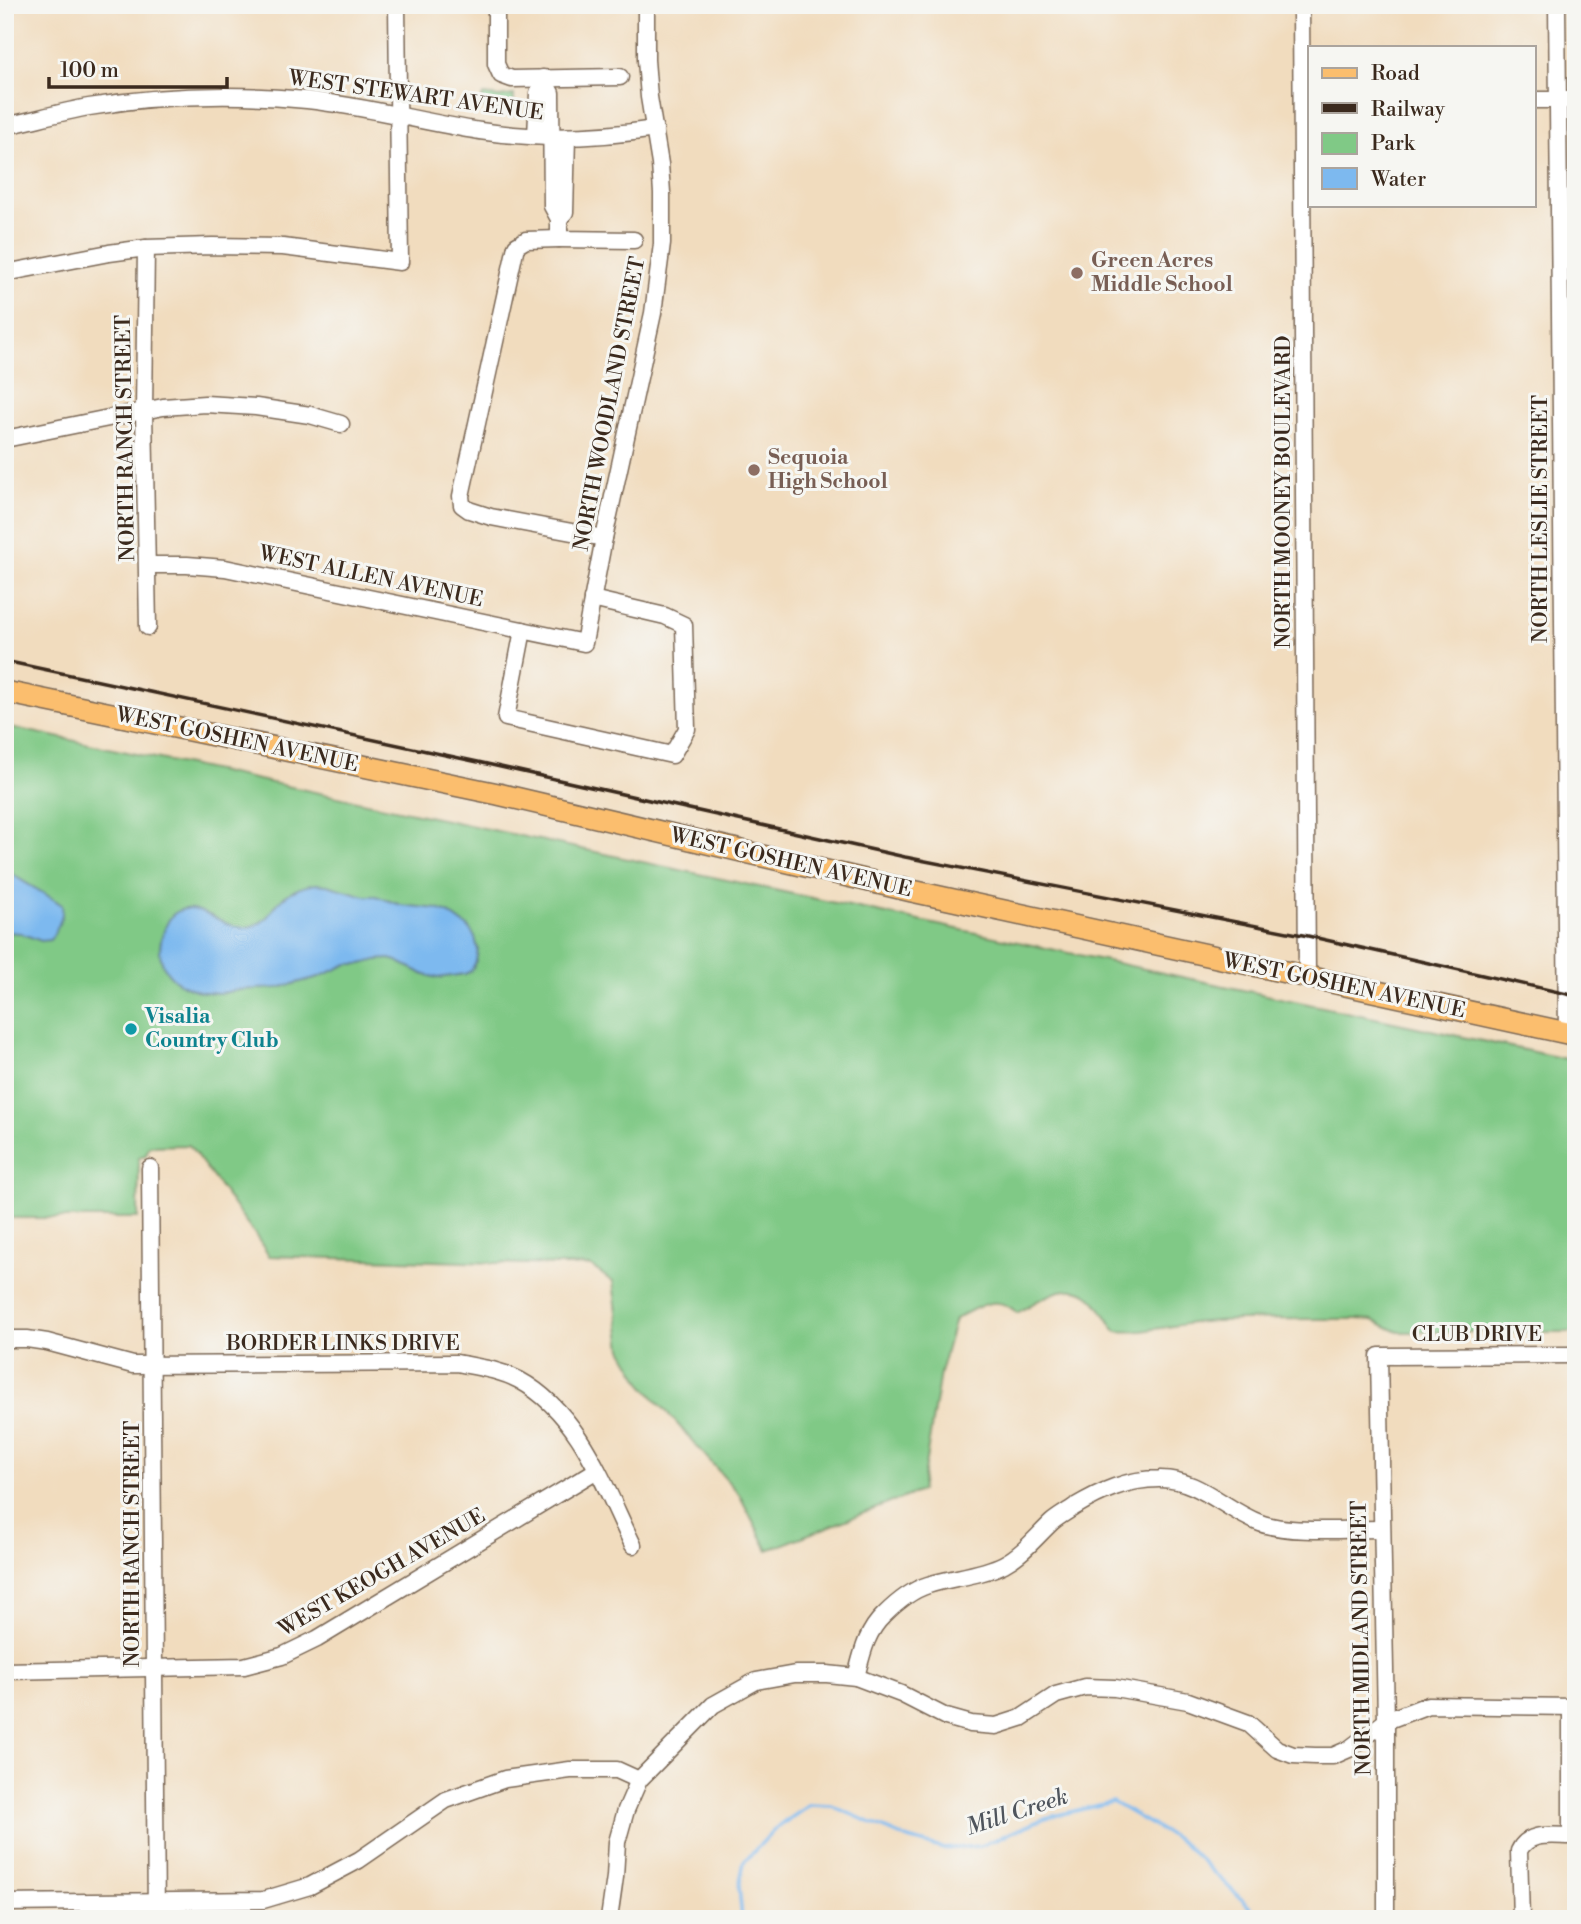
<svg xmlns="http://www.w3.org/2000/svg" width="1581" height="1924" viewBox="0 0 1581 1924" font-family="'Libre Bodoni',serif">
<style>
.green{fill:#80c986;stroke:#5e7a52;stroke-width:2}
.water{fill:#7db9ef;stroke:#5c7286;stroke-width:2}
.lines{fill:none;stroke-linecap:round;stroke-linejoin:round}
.stream{stroke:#7db9ef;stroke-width:3.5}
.minor-casing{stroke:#7b6856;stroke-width:19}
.major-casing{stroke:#7b6856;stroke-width:24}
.minor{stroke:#fff;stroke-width:16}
.major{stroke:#fbbe6e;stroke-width:21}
.rail{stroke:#3b2a1e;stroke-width:3.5}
.education-dot{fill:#8d6e63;stroke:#f6f6f2;stroke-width:2.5}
.culture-dot{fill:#0f9aa8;stroke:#f6f6f2;stroke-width:2.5}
.labels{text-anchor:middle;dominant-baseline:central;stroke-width:6;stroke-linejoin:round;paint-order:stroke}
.street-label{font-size:21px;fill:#3b2a1e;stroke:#f6f6f2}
.education-label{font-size:21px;font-weight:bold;fill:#785e54;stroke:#f6f6f2;text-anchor:start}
.culture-label{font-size:21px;font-weight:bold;fill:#0d838f;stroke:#f6f6f2;text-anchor:start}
.water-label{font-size:23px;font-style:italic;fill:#4f555d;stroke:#f6f6f2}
</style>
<rect width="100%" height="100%" fill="#f6f6f2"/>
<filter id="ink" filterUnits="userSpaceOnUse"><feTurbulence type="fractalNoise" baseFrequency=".0143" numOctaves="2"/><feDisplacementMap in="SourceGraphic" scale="14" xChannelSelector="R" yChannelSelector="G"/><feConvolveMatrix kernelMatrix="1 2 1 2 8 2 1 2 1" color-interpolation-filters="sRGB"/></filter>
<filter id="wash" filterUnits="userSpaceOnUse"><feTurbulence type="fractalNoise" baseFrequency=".00686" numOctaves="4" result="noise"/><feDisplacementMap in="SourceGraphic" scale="28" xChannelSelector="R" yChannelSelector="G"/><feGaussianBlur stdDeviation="1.57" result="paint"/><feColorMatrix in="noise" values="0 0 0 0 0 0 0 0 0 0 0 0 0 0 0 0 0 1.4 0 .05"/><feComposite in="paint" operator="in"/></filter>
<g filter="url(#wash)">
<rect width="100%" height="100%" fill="#f1dcbe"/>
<g class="green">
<polygon points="484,95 499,97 514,95 514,103 510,109 486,109 483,107 482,97"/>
<path d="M 5,726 L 1576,1061 L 1576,1332 L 1398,1332 L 1373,1320 L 1356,1319 C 1305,1319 1254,1318 1203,1322 C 1174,1324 1145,1334 1116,1331 C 1108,1321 1103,1309 1093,1299 C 1070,1276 1038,1301 1017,1313 C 996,1292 977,1308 955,1319 L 940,1373 L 921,1491 L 768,1550 L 739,1494 L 643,1385 L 622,1349 L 613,1282 L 591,1266 L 269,1256 L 254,1233 L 189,1145 L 149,1146 L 146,1155 L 139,1157 L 138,1218 L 5,1218 Z"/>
</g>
<g class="water">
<path d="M 5,868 C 22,884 44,891 62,905 C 64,916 57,930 50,940 L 41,941 L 20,933 L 5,932 Z"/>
<path d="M 316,884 L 327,885 L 365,896 L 376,896 L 401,905 L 438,909 L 450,914 L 468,927 L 475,937 L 478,950 L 476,962 L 471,971 L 465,974 L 438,978 L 425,975 L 397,961 L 390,959 L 377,960 L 362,964 L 348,964 L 319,977 L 278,988 L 236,990 C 225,994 215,993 204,992 C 172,986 151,964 164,931 C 166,925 169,917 175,913 C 200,896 225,937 256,925 C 267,920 271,911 278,903 C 289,891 301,886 316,884 Z"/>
</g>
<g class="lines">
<polyline class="stream" points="742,1919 739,1887 744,1862 776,1828 810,1805 832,1806 909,1839 944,1849 980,1846 1045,1818 1112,1802 1183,1843 1262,1919"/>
</g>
</g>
<g filter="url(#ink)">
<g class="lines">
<g class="minor-casing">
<g id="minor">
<polyline points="496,5 496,64 501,75 512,79 620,77"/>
<polyline points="1301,5 1307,978"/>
<polyline points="1557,5 1567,1033"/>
<polyline points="1534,100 1576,100"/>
<path d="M 5,126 C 33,120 61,112 89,107 C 160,95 235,93 307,100 C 365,106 422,122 480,131 C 538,140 597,138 655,129"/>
<polyline points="536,136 538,93 543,78 551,93 552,206 559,219 559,239 634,240"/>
<polyline points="559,219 565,212 567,137"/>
<polyline points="559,239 526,240 516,246 461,496 462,505 469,510 491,517 604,538"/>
<polyline points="146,248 144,411 148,627"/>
<polyline points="5,273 109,253 146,248 212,246 283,247 400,262 397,5"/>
<polyline points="5,439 163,407 205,404 256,407 310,415 341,424"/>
<polyline points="148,565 187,565 225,568 584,643 604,538 653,313 662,244 662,193 660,164 649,97 646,60 646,5"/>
<polyline points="523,630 506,718 672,755 687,729 684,625 665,616 592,599"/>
<polyline points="150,1168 156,1919"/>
<path d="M 5,1339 L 27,1339 L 47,1342 L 133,1365 L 457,1363 C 478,1367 500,1370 519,1380 C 580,1413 604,1486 633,1545"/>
<polyline points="5,1671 244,1666 282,1656 317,1639 597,1470"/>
<path d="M 856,1677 C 862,1654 866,1632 884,1615 C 896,1603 912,1590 928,1585 C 953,1577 980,1576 1004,1564 C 1023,1554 1037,1536 1052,1522 C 1059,1516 1067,1512 1074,1507 C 1101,1491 1127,1479 1159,1479 C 1198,1478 1225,1510 1260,1523 C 1289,1534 1349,1529 1381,1529"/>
<polyline points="5,1903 263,1900 310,1886 359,1860 446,1800 505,1779 570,1770 617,1770 639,1780"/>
<polyline points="609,1919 615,1877 617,1842 626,1810 639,1780 713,1705 756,1681 795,1674 827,1674 856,1677 901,1694 946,1717 971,1724 996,1726 1021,1718 1056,1695 1085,1687 1115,1688 1188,1701 1248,1723 1277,1749 1293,1755 1315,1756 1333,1756 1349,1749 1386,1721 1428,1705 1576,1707"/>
<polyline points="1386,1919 1386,1721 1379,1356 1576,1355"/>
<path d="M 1521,1919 L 1519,1851 C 1528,1831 1553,1836 1571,1836 L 1571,1707"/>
</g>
</g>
<g class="major-casing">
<polyline id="major" points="5,692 498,794 912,891 1576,1035"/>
</g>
<use href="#minor" class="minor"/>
<use href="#major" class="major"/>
<polyline class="rail" points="5,661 478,762 905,857 1308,936 1576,996"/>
</g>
</g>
<g class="education-dot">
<circle cx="1077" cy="273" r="7"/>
<circle cx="754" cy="470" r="7"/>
</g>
<circle class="culture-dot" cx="131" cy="1029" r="7"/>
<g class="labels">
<g class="street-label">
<text transform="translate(416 96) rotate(8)">WEST STEWART AVENUE</text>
<text transform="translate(610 404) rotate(-79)">NORTH WOODLAND STREET</text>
<text transform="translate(126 438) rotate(-91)">NORTH RANCH STREET</text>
<text transform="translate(1284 492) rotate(-90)">NORTH MOONEY BOULEVARD</text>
<text transform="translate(1541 519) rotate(-90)">NORTH LESLIE STREET</text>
<text transform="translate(371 577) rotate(12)">WEST ALLEN AVENUE</text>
<text transform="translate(237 740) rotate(12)">WEST GOSHEN AVENUE</text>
<text transform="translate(791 863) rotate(13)">WEST GOSHEN AVENUE</text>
<text transform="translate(1344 986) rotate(12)">WEST GOSHEN AVENUE</text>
<text x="1477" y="1335">CLUB DRIVE</text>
<text x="343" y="1344">BORDER LINKS DRIVE</text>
<text transform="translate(133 1544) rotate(-90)">NORTH RANCH STREET</text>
<text transform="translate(382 1573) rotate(-30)">WEST KEOGH AVENUE</text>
<text transform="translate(1362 1638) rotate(-91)">NORTH MIDLAND STREET</text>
</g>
<g class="education-label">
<text x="1091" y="261">Green Acres<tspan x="1091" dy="24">Middle School</tspan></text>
<text x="768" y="458">Sequoia<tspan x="768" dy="24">High School</tspan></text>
</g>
<g class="culture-label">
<text x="145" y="1017">Visalia<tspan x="145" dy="24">Country Club</tspan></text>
</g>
<g class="water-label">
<text transform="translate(1017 1812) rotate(-18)">Mill Creek</text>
</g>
</g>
<rect width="1581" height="1924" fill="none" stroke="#f6f6f2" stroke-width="28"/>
<rect x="1308" y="46" width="228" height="161" fill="#f6f6f2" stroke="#aba49d" stroke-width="2"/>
<rect x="1322" y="68" width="35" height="10" fill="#fbbe6e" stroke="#aba49d" stroke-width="2"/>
<text x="1371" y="80" font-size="21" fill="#3b2a1e">Road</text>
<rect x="1322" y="103" width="35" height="10" fill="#3b2a1e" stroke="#aba49d" stroke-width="2"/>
<text x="1371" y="116" font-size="21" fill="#3b2a1e">Railway</text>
<rect x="1322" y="133" width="35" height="21" fill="#80c986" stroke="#aba49d" stroke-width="2"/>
<text x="1371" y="150" font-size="21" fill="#3b2a1e">Park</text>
<rect x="1322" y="168" width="35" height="21" fill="#7db9ef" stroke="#aba49d" stroke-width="2"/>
<text x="1371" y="186" font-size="21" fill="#3b2a1e">Water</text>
<path d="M49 77v10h178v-10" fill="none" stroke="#3b2a1e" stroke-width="3.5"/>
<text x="60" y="77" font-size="21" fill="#3b2a1e" stroke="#f6f6f2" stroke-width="5" paint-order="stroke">100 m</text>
</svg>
